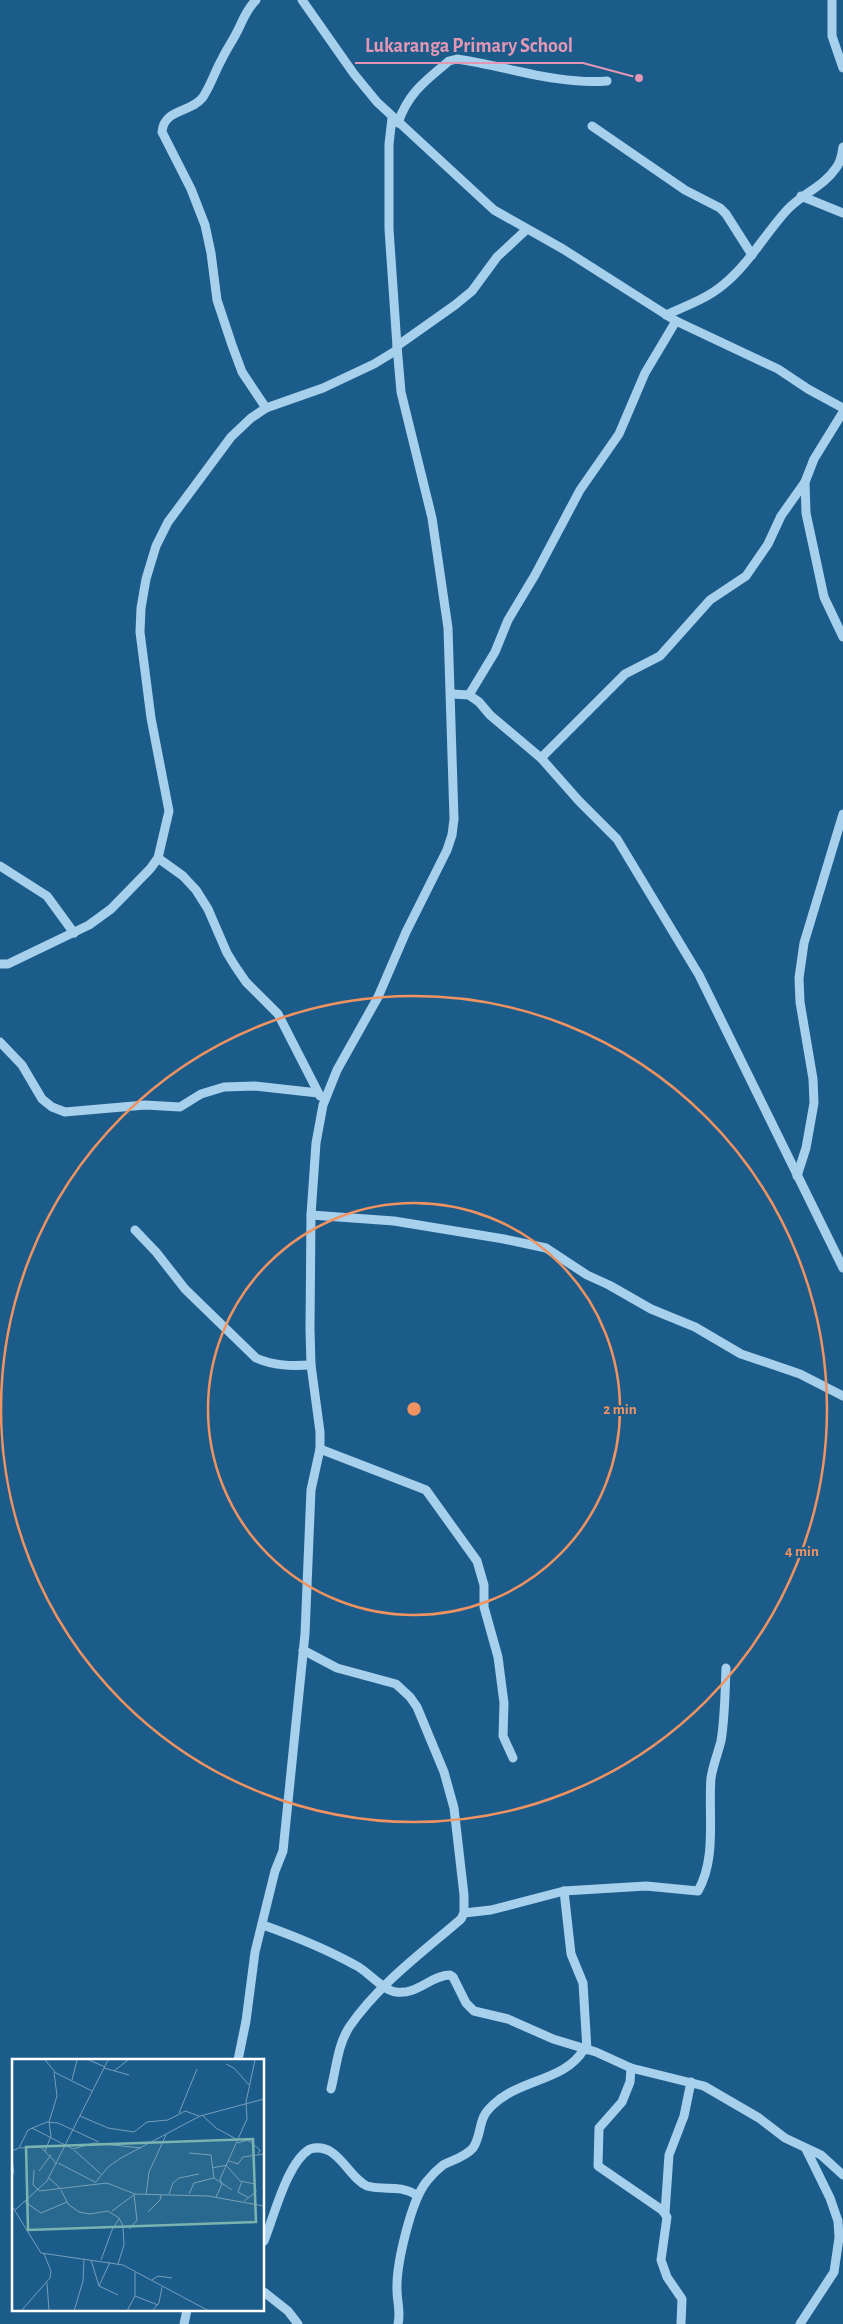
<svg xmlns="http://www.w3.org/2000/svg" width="843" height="2324" viewBox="0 0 843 2324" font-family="'Alegreya Sans',sans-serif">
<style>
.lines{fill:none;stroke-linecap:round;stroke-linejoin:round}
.minor{stroke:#a7d0ec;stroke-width:9}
.ring{fill:none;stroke:#f09361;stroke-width:2.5}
.inset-road{fill:none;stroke:#779db9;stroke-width:1}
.view{fill:#7bb4af;fill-opacity:0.15;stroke:#7bb4af;stroke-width:2.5}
.inset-edge{fill:none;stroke:#fff;stroke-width:2.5}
.centre{fill:#f09361;stroke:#1c5c8b;stroke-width:2.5}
.ring-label{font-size:15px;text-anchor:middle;font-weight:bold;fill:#f09361;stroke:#1c5c8b;stroke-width:4;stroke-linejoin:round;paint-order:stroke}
.leader{fill:none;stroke:#e497b5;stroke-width:2}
.callout-dot{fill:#e497b5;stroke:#1c5c8b;stroke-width:2}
.callout-label{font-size:20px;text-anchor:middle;font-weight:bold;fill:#e497b5;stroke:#1c5c8b;stroke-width:4;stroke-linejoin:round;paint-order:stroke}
</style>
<rect width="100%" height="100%" fill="#1c5c8b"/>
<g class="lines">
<g class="minor">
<path d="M 256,0 C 246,10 243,20 237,32 C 232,42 226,50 222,59 C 215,71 211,85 203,97 C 192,113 164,108 162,132 L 191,189 L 205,225 L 211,253 L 217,300 L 232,345 L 242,372 L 266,408"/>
<polyline points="302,0 354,74 377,102 494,210 563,249 676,321 778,369 808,389 843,408"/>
<polyline points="832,0 832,36 843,68"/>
<path d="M 398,123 C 408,93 426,80 449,61 L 457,59 C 506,66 557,85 607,81"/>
<polyline points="592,126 685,190 720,208 726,214 752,255"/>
<polyline points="801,196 843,213"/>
<path d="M 666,315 C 686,306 706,299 723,285 C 749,264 765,234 787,210 C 802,194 824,186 836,168 C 841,162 842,154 843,147"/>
<polyline points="397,346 455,305 472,291 497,257 526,230"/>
<polyline points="843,412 814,459 805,482 806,513 824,597 843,637"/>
<polyline points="452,694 469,695 479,702 490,715 541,758 579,801 617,839 699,975 843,1268"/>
<polyline points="469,695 495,652 508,620 535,575 580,490 619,434 645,373 676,321"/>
<polyline points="541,758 625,674 660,656 710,600 746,576 768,544 781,516 805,482"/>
<polyline points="158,858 183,876 196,890 208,909 227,953 235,966 246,982 278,1014 320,1096"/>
<polyline points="0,866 47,896 74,933"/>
<polyline points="0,964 8,964 89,925 111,909 150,869 158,858 169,811 151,718 140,632 141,608 146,579 156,546 168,522 231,437 251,418 266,408 323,388 374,364 397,350"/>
<polyline points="0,1042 22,1065 42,1099 52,1107 65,1112 145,1105 180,1107 201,1094 224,1087 255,1086 318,1093"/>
<polyline points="797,1176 806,1148 814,1103 813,1079 800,1002 799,978 804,943 843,814"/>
<polyline points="311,1215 394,1221 504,1239 546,1248 587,1275 609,1285 651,1309 695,1327 741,1354 800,1374 843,1396"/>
<path d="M 135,1230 L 156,1252 L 185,1289 L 256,1358 C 274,1366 291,1366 311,1365"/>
<polyline points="320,1449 426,1490 477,1561 484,1585 484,1607 498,1657 504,1703 503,1736 513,1758"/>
<path d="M 303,1650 L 337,1668 L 396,1684 L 410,1697 L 417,1707 L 444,1772 L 454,1808 L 464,1895 L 464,1913 L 461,1919 C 423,1952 379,1984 350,2026 C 338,2043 336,2069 331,2089"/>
<polyline points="564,1891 571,1954 583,1983 587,2050"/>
<path d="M 464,1913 L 491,1910 L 564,1891 L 646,1886 L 698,1891 C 717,1858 708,1814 711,1778 C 713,1765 718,1753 721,1741 C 725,1717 725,1692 726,1668"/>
<path d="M 263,1925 C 294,1936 326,1949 355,1965 C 368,1971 382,1990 396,1992 C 418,1995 431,1975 450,1975 L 453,1977 L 466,2003 L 474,2011 L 508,2019 L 553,2039 L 596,2052 L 631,2068 L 704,2086 L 759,2118 L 785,2138 L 821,2155 L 843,2175"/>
<polyline points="238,2060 246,2021 255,1952 275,1871 283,1851 305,1634 311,1490 320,1449 320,1432 311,1365 310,1329 311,1215 316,1143 323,1105 337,1070 378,997 406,932 447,850 452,835 454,819 448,628 432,518 401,392 397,346 389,229 389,144 392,118"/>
<polyline points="631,2068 630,2082 622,2102 599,2128 598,2166 662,2210 667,2217 661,2260 667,2277 682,2299 681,2324"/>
<polyline points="665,2213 669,2155 684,2116 691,2082"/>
<path d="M 264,2241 C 274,2217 287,2162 310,2149 C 338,2141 347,2177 367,2186 C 386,2191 398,2184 417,2195"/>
<polyline points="264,2292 288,2311 298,2324"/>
<polyline points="184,2324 187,2310"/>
<path d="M 398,2324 C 401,2312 397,2302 397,2290 C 396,2265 411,2200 427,2181 C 431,2176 438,2169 443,2165 C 453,2160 465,2157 473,2148 C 480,2138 479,2126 484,2116 C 488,2108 499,2099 506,2095 C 531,2079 568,2077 584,2049"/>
<polyline points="800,2324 834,2272 839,2238 838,2221 830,2198 806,2149"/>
</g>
</g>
<g class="ring">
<circle cx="414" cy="1409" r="206"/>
<circle cx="414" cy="1409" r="413"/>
</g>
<g transform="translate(12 2059)">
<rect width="252" height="252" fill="#1c5c8b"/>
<path class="inset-road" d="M 33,1 L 44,14 L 80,32M 77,1 L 93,8M 214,5 L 222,9 L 238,27M 92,9 L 117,16M 102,12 L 116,1M 60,21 L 65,1M 167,54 L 185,10M 190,56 L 204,69 L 226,81M 68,57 L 96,69 L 122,73 L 135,63 L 156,61 L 173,52 L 187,57M 20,69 L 61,90 L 82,84 L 129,89M 225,84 L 236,81 L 248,91 L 246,95M 8,89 L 29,88 L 45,105M 62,91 L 89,115M 0,92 L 7,89 L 16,71 L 35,63 L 46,64 L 87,83M 33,92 L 39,77 L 37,63 L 45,37 L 42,13M 177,94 L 199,96 L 202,119 L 220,131M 0,99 L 2,115M 217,102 L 226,105 L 231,98 L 252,95M 46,104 L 83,123M 215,107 L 228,122 L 243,125 L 244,133 L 232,142M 200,109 L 215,106M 22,111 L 21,126 L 27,131M 27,112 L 39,96M 37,119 L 49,130M 230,122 L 226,133 L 237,139M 83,124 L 96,108 L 109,99 L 188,57 L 252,40M 49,131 L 56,145 L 67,153 L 78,155 L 96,152 L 107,159 L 111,167 L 112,186 L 106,205M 27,132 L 95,124 L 123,135 L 196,137 L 252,147M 157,135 L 161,124 L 167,119 L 187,115M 177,135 L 182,124 L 202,119M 134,136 L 137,113 L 154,76M 204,138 L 210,125 L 208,120 L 235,60 L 234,43 L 243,1M 13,143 L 29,154 L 55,143M 0,147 L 29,194 L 111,206 L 197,252M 3,151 L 35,122 L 96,1M 100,152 L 123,135M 136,153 L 148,141 L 149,136M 117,170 L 125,161 L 122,136M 79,201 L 87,227M 89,201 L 100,171 L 107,160M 98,203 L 87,227 L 106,236M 140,221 L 146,217 L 160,219M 35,224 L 37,252M 123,237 L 146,246M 9,252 L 38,219 L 39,212 L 32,195M 62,252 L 71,222 L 72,200M 115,252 L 123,237 L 123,213M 140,252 L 147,244 L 150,228"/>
<path class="view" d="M 241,80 L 244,163 L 16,171 L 14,88 Z"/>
<rect width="252" height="252" class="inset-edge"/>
</g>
<circle cx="414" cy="1409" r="8" class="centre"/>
<g class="ring-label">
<text x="620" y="1414">2 min</text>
<text x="802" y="1556">4 min</text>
</g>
<path class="leader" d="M639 78L583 63H355"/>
<circle class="callout-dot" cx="639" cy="78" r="5"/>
<g class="callout-label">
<text x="469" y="52">Lukaranga Primary School</text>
</g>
</svg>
